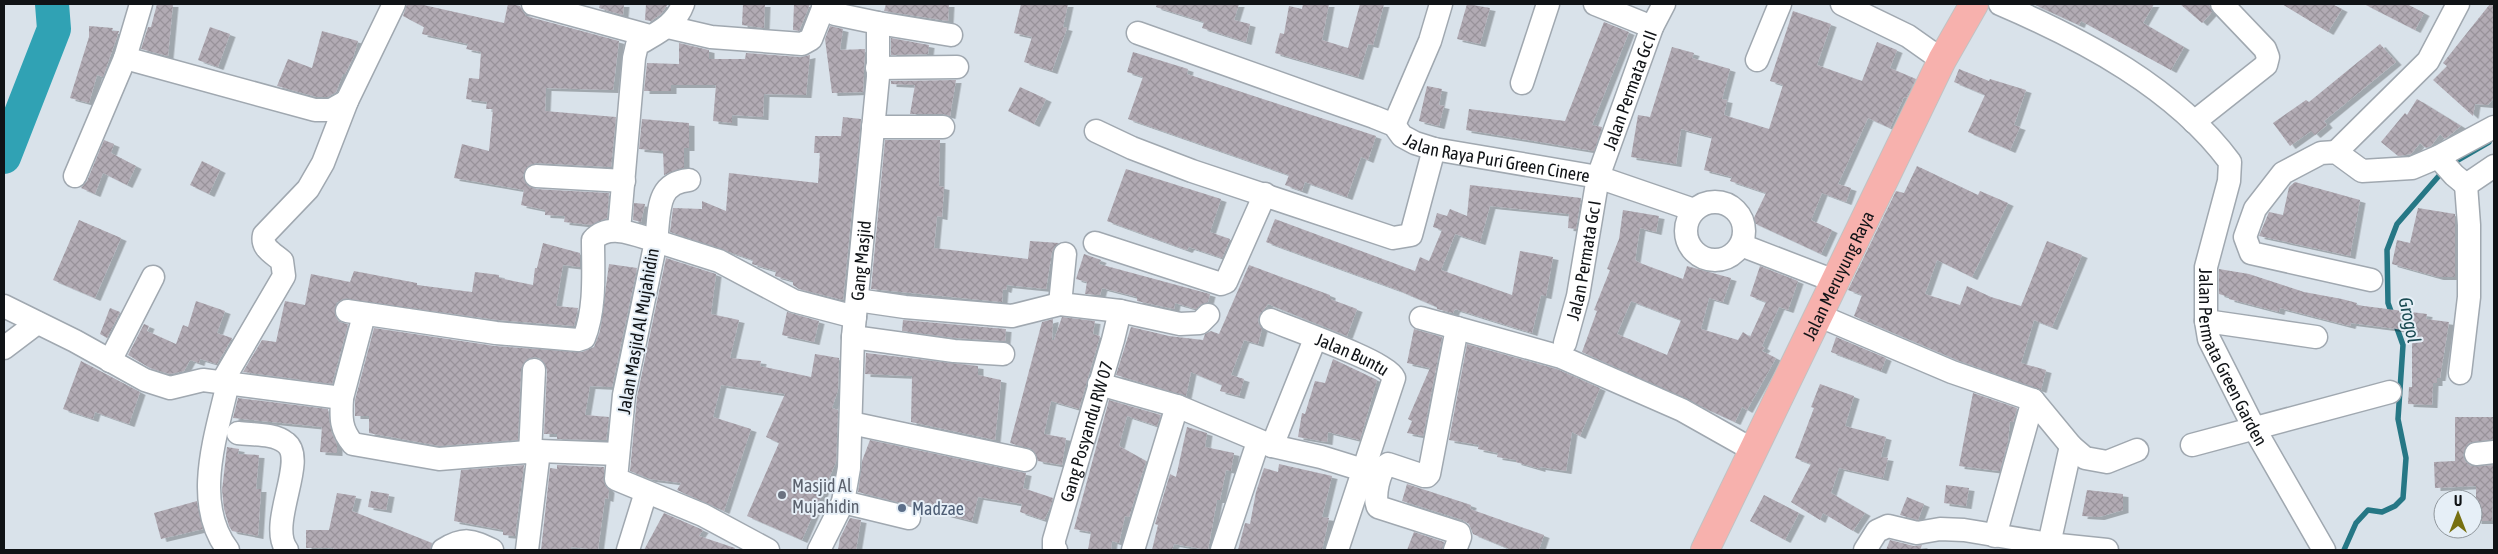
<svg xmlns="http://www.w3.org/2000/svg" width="2498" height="554" viewBox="0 0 2498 554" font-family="'Asap Condensed',sans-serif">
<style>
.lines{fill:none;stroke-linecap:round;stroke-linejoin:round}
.stream{stroke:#267785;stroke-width:5.5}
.river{stroke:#30a2b4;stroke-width:34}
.building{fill:url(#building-cross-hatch);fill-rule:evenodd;filter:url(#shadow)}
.minor-casing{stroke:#a0a8b0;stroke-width:25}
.major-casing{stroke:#c1c2c2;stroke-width:30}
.minor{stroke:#fff;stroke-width:22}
.major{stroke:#f7b1ad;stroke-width:28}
.worship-dot{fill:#6b7280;stroke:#e6eff7;stroke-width:2}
.service-dot{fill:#5c6f8a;stroke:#e6eff7;stroke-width:2}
.labels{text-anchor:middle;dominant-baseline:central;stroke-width:4;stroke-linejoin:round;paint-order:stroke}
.street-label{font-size:18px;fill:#101316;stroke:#e6eff7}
.worship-label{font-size:18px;fill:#5b616d;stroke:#e6eff7;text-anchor:start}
.service-label{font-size:18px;fill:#4e5e75;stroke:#e6eff7;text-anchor:start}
.water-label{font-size:19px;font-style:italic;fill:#1b4a52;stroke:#e6eff7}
</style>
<defs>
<pattern id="building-cross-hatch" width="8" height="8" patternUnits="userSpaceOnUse" patternTransform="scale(1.25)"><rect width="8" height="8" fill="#b2abb4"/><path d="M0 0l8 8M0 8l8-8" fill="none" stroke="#98929a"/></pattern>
<filter id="shadow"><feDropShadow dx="5.5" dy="3" stdDeviation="0" flood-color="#0004"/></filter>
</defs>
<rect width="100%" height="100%" fill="#d9e2ea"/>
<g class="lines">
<g class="stream">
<polyline points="2451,164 2489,142"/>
<polyline points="2344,550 2356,523 2368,510 2382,512 2395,506 2403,498 2406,458 2398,419 2403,345 2388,303 2387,250 2397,224 2444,170"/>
</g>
<polyline class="river" points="4,157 54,29 52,4"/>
</g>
<g class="building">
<polygon points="157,4 173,4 168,56 141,49 148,27 151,27"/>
<polygon points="407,4 419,4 504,23 508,4 511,4 520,6 526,16 619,41 613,90 546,88 545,111 616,117 611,167 536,163 530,165 523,175 525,182 535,189 609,193 607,218 591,225 564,222 565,216 545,215 545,210 521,205 524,190 454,178 462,144 489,151 493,109 486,109 487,102 466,99 469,78 479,79 481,52 466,49 468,44 422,34 424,27 403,16"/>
<polygon points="600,4 624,4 623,15 599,8"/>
<polygon points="646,4 668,4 661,14 651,21 645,20"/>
<polygon points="743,4 765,4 764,28 742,25"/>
<polygon points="794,4 810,4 799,31 793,30"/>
<polygon points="886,4 949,4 948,21 884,11"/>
<polygon points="1021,4 1068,4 1063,27 1067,28 1052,71 1024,62 1032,37 1014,33"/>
<polygon points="1157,4 1239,4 1234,20 1250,24 1246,42 1202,28 1204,22 1156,7"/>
<polygon points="1303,4 1329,4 1322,40 1348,48 1360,4 1384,4 1373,45 1368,44 1358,77 1275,53 1280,33 1284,34 1289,6 1302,9"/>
<polygon points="1467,4 1490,8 1480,44 1457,39"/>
<polygon points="2033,4 2154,4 2143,23 2184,47 2171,70 2081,21 2079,25"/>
<polygon points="2180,4 2209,4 2212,12 2202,23"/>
<polygon points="2282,4 2332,4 2342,9 2328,32"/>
<polygon points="2364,4 2407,4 2424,13 2415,30"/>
<polygon points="2490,4 2494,4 2494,98 2488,105 2475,104 2473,116 2433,80 2447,66 2443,63"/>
<polygon points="1793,11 1831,24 1817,65 1862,81 1877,42 1897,50 1890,68 1916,79 1906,98 1904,97 1890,128 1868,118 1838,184 1851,188 1846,202 1822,193 1811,220 1832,230 1821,254 1752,222 1766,193 1730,181 1732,177 1704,170 1712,137 1681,129 1676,164 1631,157 1638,115 1650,117 1672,47 1694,53 1692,58 1730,69 1722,99 1727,100 1724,115 1769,129 1783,85 1770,81"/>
<polygon points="1604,22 1629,32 1592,125 1602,127 1594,151 1466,130 1469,109 1565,121"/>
<polygon points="89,26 113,28 112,31 119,31 103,77 97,75 89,103 70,98 89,37"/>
<polygon points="830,26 843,29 840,50 865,49 863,92 832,93 825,39"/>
<polygon points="210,27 230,34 218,67 198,60"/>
<polygon points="322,31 358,41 353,58 345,74 343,74 336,92 328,97 317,97 277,86 288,59 312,68"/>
<polygon points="891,38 929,45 928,54 891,55"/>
<polygon points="679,43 709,50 709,59 745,59 746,53 801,57 810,55 806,95 764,94 763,117 732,115 732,123 713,121 716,85 671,85 671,91 644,91 647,63 679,64"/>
<polygon points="2380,44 2396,62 2324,121 2327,125 2315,135 2311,131 2290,146 2273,123 2306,100 2309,102"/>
<polygon points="1133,52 1188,69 1187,74 1376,136 1368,160 1361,157 1347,197 1305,182 1302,191 1285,185 1289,175 1128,119 1143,77 1127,72"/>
<polygon points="1959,69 1989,81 1990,79 2026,90 2014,125 2020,127 2010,150 1968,132 1985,95 1954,82"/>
<polygon points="956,80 950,116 943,114 910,114 915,85 891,84 891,81"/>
<polygon points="1427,86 1442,89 1439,105 1444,106 1439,126 1419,121"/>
<polygon points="1020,87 1046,99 1034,124 1008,111"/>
<polygon points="2417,99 2461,126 2445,139 2440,134 2431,146 2426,148 2420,143 2411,154 2398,156 2381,142 2405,113 2407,115"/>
<polygon points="843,117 861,119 843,300 799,289 793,285 793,281 775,276 776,271 752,264 753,260 670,232 673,208 702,209 702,201 726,211 729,173 818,183 820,153 814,153 815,136 841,136"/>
<polygon points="642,119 689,123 689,148 684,148 684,168 664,175 663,151 639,149"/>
<polygon points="104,140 114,144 111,153 136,166 127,185 103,173 95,194 81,188 87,181"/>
<polygon points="885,140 940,140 939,186 944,187 942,217 937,216 934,248 1028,259 1030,241 1059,243 1052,252 1046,289 1007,285 1006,290 1003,289 1002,302 871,289"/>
<polygon points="202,161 220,170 209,194 190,185"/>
<polygon points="1917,166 1978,195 1980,191 2008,203 1972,277 1937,260 1925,294 1960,305 1967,286 1991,297 2021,306 2047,241 2082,255 2052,327 2034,320 2021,363 2046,370 2041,390 1957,360 1854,316 1862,295 1848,290 1896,191 1904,193"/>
<polygon points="1126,169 1221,199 1210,232 1230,239 1222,258 1189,247 1187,250 1107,221"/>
<polygon points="2295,182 2360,200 2350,256 2259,236 2269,212 2283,215 2289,187"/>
<polygon points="1470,185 1581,198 1576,229 1568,228 1569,214 1490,206 1480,242 1455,234 1441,270 1512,295 1520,251 1553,257 1546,296 1541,295 1532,333 1455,309 1453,313 1437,309 1437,307 1398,290 1266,242 1275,219 1415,271 1420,257 1429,261 1442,230 1433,227 1437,213 1447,216 1450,209 1467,216"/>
<polygon points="634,203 645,204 641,222 633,220"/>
<polygon points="2418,208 2455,214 2455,277 2438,277 2392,264 2397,240 2410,243"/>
<path d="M 1623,210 L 1659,216 L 1656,232 L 1640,228 L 1635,260 L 1640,263 L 1683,279 L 1687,266 L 1731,278 L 1723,302 L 1709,298 L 1701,329 L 1738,340 L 1743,332 L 1750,337 L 1766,302 L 1750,296 L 1760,266 L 1798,281 L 1788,310 L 1779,307 L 1762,346 L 1765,348 L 1762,351 L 1776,358 L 1747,410 L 1742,407 L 1735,422 L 1582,352 L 1597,311 L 1594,310 L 1610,270 L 1607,269 L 1619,239 ZM 1631,301 L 1681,320 L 1667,355 L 1617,334 Z"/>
<polygon points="79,220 121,238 95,298 53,280"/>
<polygon points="543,243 580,253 580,267 563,265 556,306 578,308 574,326 498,320 343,299 336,303 335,315 339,322 348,324 332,384 243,372 262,340 276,342 285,301 305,305 311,274 350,282 354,271 417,283 417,285 472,292 475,272 499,275 499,278 533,285 535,268 537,268"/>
<polygon points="1084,254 1101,260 1099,264 1210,294 1208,302 1196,309 1175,303 1174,309 1137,301 1137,297 1102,288 1100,295 1085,294 1087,282 1076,279"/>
<polygon points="666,258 716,274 711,314 739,320 730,358 761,361 760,366 811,377 815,354 839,358 838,390 832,408 838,410 836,462 802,540 747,516 779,443 766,437 785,394 721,385 713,417 751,429 724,511 677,490 681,483 650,479 630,471 637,397"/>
<polygon points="609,264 637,268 612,387 590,386 585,415 609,417 606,440 557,439 557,434 544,434 547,370 541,359 535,357 528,359 521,369 518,440 440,446 369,433 369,416 355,416 355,400 374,328 495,346 582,352 594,347 600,331"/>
<polygon points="1249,265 1330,295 1330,299 1357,309 1347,336 1268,304 1259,316 1258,322 1262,329 1258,344 1244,340 1231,375 1244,379 1239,396 1220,391 1222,385 1191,372 1186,396 1116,375 1131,327 1169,336 1203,340 1205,334 1211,331 1219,334"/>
<polygon points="2219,269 2249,274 2304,292 2342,299 2357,303 2356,305 2427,314 2426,319 2449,322 2440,378 2437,378 2437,383 2433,383 2432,405 2408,404 2409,387 2412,387 2412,336 2404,335 2404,330 2351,323 2350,326 2280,308 2279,312 2229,299 2229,297 2219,294"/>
<polygon points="196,301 225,311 217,333 232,338 217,364 200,359 199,363 190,360 184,371 170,374 150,368 128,355 144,324 149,326 147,331 176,344 183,325 188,327"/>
<polygon points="110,308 120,312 107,338 100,334"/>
<polygon points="787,312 819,321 814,342 782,335"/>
<polygon points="1062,317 1095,321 1093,334 1100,336 1079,409 1051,401 1044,434 1066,438 1062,465 1038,461 1033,450 1010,443 1042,322 1053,319 1052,340 1054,340"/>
<polygon points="903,320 1006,329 1005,341 955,338 902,331"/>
<polygon points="1414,329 1442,337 1423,436 1407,433 1412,421 1408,419 1430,368 1407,363"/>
<polygon points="1836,337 1886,358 1881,371 1831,352"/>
<polygon points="1467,344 1557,369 1600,388 1580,436 1572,432 1566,471 1540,467 1540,469 1516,462 1516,460 1497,457 1498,453 1478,449 1479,445 1449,440"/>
<polygon points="866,353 978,366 978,375 1001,380 995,440 911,422 912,376 865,374"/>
<polygon points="1333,359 1377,380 1360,440 1328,432 1327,442 1298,437 1302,413 1305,414 1315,381 1325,383"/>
<polygon points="81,361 140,392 129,424 95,412 93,419 63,409"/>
<polygon points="1820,384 1854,396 1845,426 1886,437 1881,457 1888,458 1883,478 1839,468 1831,493 1865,513 1853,531 1823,513 1820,520 1791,502 1811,464 1795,458 1814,408 1811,407"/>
<polygon points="1973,393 2017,408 2013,422 2010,421 2008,441 2000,471 1959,466"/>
<polygon points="238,398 328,409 331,431 337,445 337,453 320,452 322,427 233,418"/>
<polygon points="1109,400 1161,415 1157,426 1127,416 1119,446 1146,461 1129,517 1125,516 1119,543 1112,541 1111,550 1088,550 1091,532 1074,529"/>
<polygon points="2455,417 2494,417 2494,439 2469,443 2463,455 2465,461 2471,466 2494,465 2492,521 2476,521 2476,486 2435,488 2434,462 2455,461"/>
<polygon points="1187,427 1207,433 1205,447 1234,453 1231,471 1226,470 1220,500 1217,500 1208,550 1174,544 1172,550 1152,550 1158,525 1155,524 1170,474 1176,477"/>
<polygon points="870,440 1026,473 1023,488 1053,498 1050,508 1044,520 1020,512 1022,504 978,497 972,521 858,492 862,461"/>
<polygon points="227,447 239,449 238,454 259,455 256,489 261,489 258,536 232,531 229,526 224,509 222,490"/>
<polygon points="1279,464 1332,476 1322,517 1329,518 1322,550 1238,550 1245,523 1250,524 1256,492 1264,468 1278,472"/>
<polygon points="524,465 515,536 503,535 503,530 454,521 461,470"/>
<polygon points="557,465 604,467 605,485 609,490 608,499 605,498 598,550 571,547 571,550 541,550 550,468 557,469"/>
<polygon points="1407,484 1471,505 1470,509 1544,535 1539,550 1512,550 1473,534 1469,524 1463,520 1402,501"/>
<polygon points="1946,485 1969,488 1966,506 1944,503"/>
<polygon points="2087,490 2123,494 2123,510 2099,517 2082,516"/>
<polygon points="371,491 389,494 386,510 368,507"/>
<polygon points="337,493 356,496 352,511 432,543 430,550 333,550 334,548 306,548 306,530 329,530"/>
<polygon points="1764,495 1799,513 1785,540 1750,521"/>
<polygon points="1907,497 1924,504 1918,520 1900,515"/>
<polygon points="197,501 203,529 161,539 154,513"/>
<polygon points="664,513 703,530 699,536 735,548 734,550 644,550"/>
<polygon points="850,518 861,520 856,550 838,550 840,538"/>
<polygon points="1414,532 1444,542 1442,550 1407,550"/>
<polygon points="1890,540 1914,546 1922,545 1920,550 1886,550"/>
</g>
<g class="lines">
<g class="minor-casing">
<g id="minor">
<polyline points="533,4 650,36"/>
<polyline points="1595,4 1652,27"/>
<polyline points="1842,4 1908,36 1942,60"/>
<path id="s1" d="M 2000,4 C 2084,40 2175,88 2230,162 L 2229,181 L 2206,267 L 2206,321 L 2209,339 L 2254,428 L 2324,550"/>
<polyline points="878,23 951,35"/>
<polyline points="668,27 711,37 802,44 811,39 824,6"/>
<path id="s2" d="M 1138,33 L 1374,117 L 1394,125 L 1402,136 L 1415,143 L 1434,149 L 1598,177 L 1694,210"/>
<polyline points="125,58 315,110 331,110 347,101"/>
<polyline points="1757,60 1780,4"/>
<polyline points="877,68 957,67"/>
<polyline points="1522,83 1548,4"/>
<polyline points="2194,122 2266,65 2268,57 2265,49 2222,4"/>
<polyline points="1394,125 1430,41 1441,4"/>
<polyline points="873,127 943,127"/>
<polyline points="1096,131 1132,148 1192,171 1393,238 1411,235 1434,149"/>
<polyline points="2336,152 2428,61 2458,4"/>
<polyline points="2438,157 2454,175 2466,185"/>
<polyline points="75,176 125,58 141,4"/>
<polyline points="536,176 624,181"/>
<path d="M 689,180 C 655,183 660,213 656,241 L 719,261 L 794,301 L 855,317"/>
<polyline points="2466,185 2494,166"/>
<circle cx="1715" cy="231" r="29"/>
<path d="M 619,230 L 634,58 L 637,45 C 656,33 675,26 683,4"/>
<polyline points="1095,243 1221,284 1226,282 1265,194"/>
<polyline points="1741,245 1837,282"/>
<polyline points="2371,280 2251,253 2245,237 2255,209 2283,173 2321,153 2336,152 2362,171 2412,168 2438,157 2494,127"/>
<polyline points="857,300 905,307 1012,316 1060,304 1120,311 1180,324 1200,323 1208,315"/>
<polyline points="1060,304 1065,254"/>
<path d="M 4,306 L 75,341 L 145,380 L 170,388 L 203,380 L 342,398 C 341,417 340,429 353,444 L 439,459 L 539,451 L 618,454"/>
<path d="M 347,311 L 496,333 L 578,340 L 584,338 C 596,308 593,271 593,240 C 609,222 636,235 656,241 L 624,395 L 616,479 L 703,515 L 768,550"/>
<polyline points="1820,316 1952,372 2033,400 2071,446 2085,458 2107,462 2137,450"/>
<polyline points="1421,318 1561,357 1682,410 1753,450"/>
<path id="s3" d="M 1271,320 C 1292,329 1388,362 1394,378 L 1337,550"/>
<polyline points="2206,321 2316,337"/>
<polyline points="853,337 954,351 1003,354"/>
<path id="s4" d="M 1565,343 L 1578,296 L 1598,177 L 1652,27 L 1664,4"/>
<polyline points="4,348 37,323"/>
<polyline points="110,361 153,277"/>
<polyline points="2460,373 2469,297 2469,225 2466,185"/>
<path d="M 222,382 L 284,276 L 282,261 C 273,253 261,248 264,235 L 308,189 L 323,163 L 347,101 L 394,4"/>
<polyline points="1099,384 1177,406 1272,446 1321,457 1363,470"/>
<polyline points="342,398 364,315"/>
<polyline points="851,423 1025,460"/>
<path d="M 238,433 C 253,435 274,433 286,443 C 308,460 267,524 287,550"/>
<polyline points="2192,445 2390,392"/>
<polyline points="1272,446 1315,339"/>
<polyline points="530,453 534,370"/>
<polyline points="2476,454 2494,452"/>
<polyline points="843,502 909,518"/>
<polyline points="1995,536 2033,400"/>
<polyline points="2049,544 2071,446"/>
<path d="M 228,550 C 192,503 216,436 228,383"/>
<path d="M 443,550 C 464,537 471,540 492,550"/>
<polyline points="527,550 539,451"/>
<polyline points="628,550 646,492"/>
<path id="s5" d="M 819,550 L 843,502 L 849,468 L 853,337 L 878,77 L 878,23 L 835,14 L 823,4"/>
<path id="s6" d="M 1056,550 L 1054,548 L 1054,540 L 1113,340 L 1120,311"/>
<polyline points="1133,550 1177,406"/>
<polyline points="1222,550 1258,442"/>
<path d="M 1455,550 L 1460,537 L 1459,533 L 1378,507 C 1373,498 1379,469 1388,464 L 1424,476 L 1427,476 L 1429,474 L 1457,328"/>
<polyline points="1865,550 1877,531 1888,526 1917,533 1940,529 1964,530 2049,544 2107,550"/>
</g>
</g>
<g class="major-casing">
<g id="major">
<path id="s7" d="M 1705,550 L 1942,60 L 1974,4"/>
</g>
</g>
<use href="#minor" class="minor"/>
<use href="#major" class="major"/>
</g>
<circle class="worship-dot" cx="782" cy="495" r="5"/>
<circle class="service-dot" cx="902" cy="508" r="5"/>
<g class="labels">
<g class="street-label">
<text stroke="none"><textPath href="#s4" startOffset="262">Jalan Permata Gc II</textPath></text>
<text stroke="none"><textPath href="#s2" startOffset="384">Jalan Raya Puri Green Cinere</textPath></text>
<text stroke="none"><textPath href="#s5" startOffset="296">Gang Masjid</textPath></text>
<text stroke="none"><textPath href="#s4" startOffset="85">Jalan Permata Gc I</textPath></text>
<text stroke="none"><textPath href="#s7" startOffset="305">Jalan Meruyung Raya</textPath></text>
<text transform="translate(638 331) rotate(-80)">Jalan Masjid Al Mujahidin</text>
<text stroke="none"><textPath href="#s3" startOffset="88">Jalan Buntu</textPath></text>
<text stroke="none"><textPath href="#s1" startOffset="486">Jalan Permata Green Garden</textPath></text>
<text stroke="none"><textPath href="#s6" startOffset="124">Gang Posyandu RW 07</textPath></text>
</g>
<g class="worship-label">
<text x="792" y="485">Masjid Al<tspan x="792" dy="21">Mujahidin</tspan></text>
</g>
<g class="service-label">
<text x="912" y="508">Madzae</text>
</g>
<g class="water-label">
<text transform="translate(2410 320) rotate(78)">Grogol</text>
</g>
</g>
<rect width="2498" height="554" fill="none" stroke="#101316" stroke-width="10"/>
<g transform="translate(2458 514)"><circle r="24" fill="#e6eff7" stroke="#90979d"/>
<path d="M0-4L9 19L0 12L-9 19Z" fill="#777011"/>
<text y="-8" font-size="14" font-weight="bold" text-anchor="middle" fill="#101316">U</text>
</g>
</svg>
